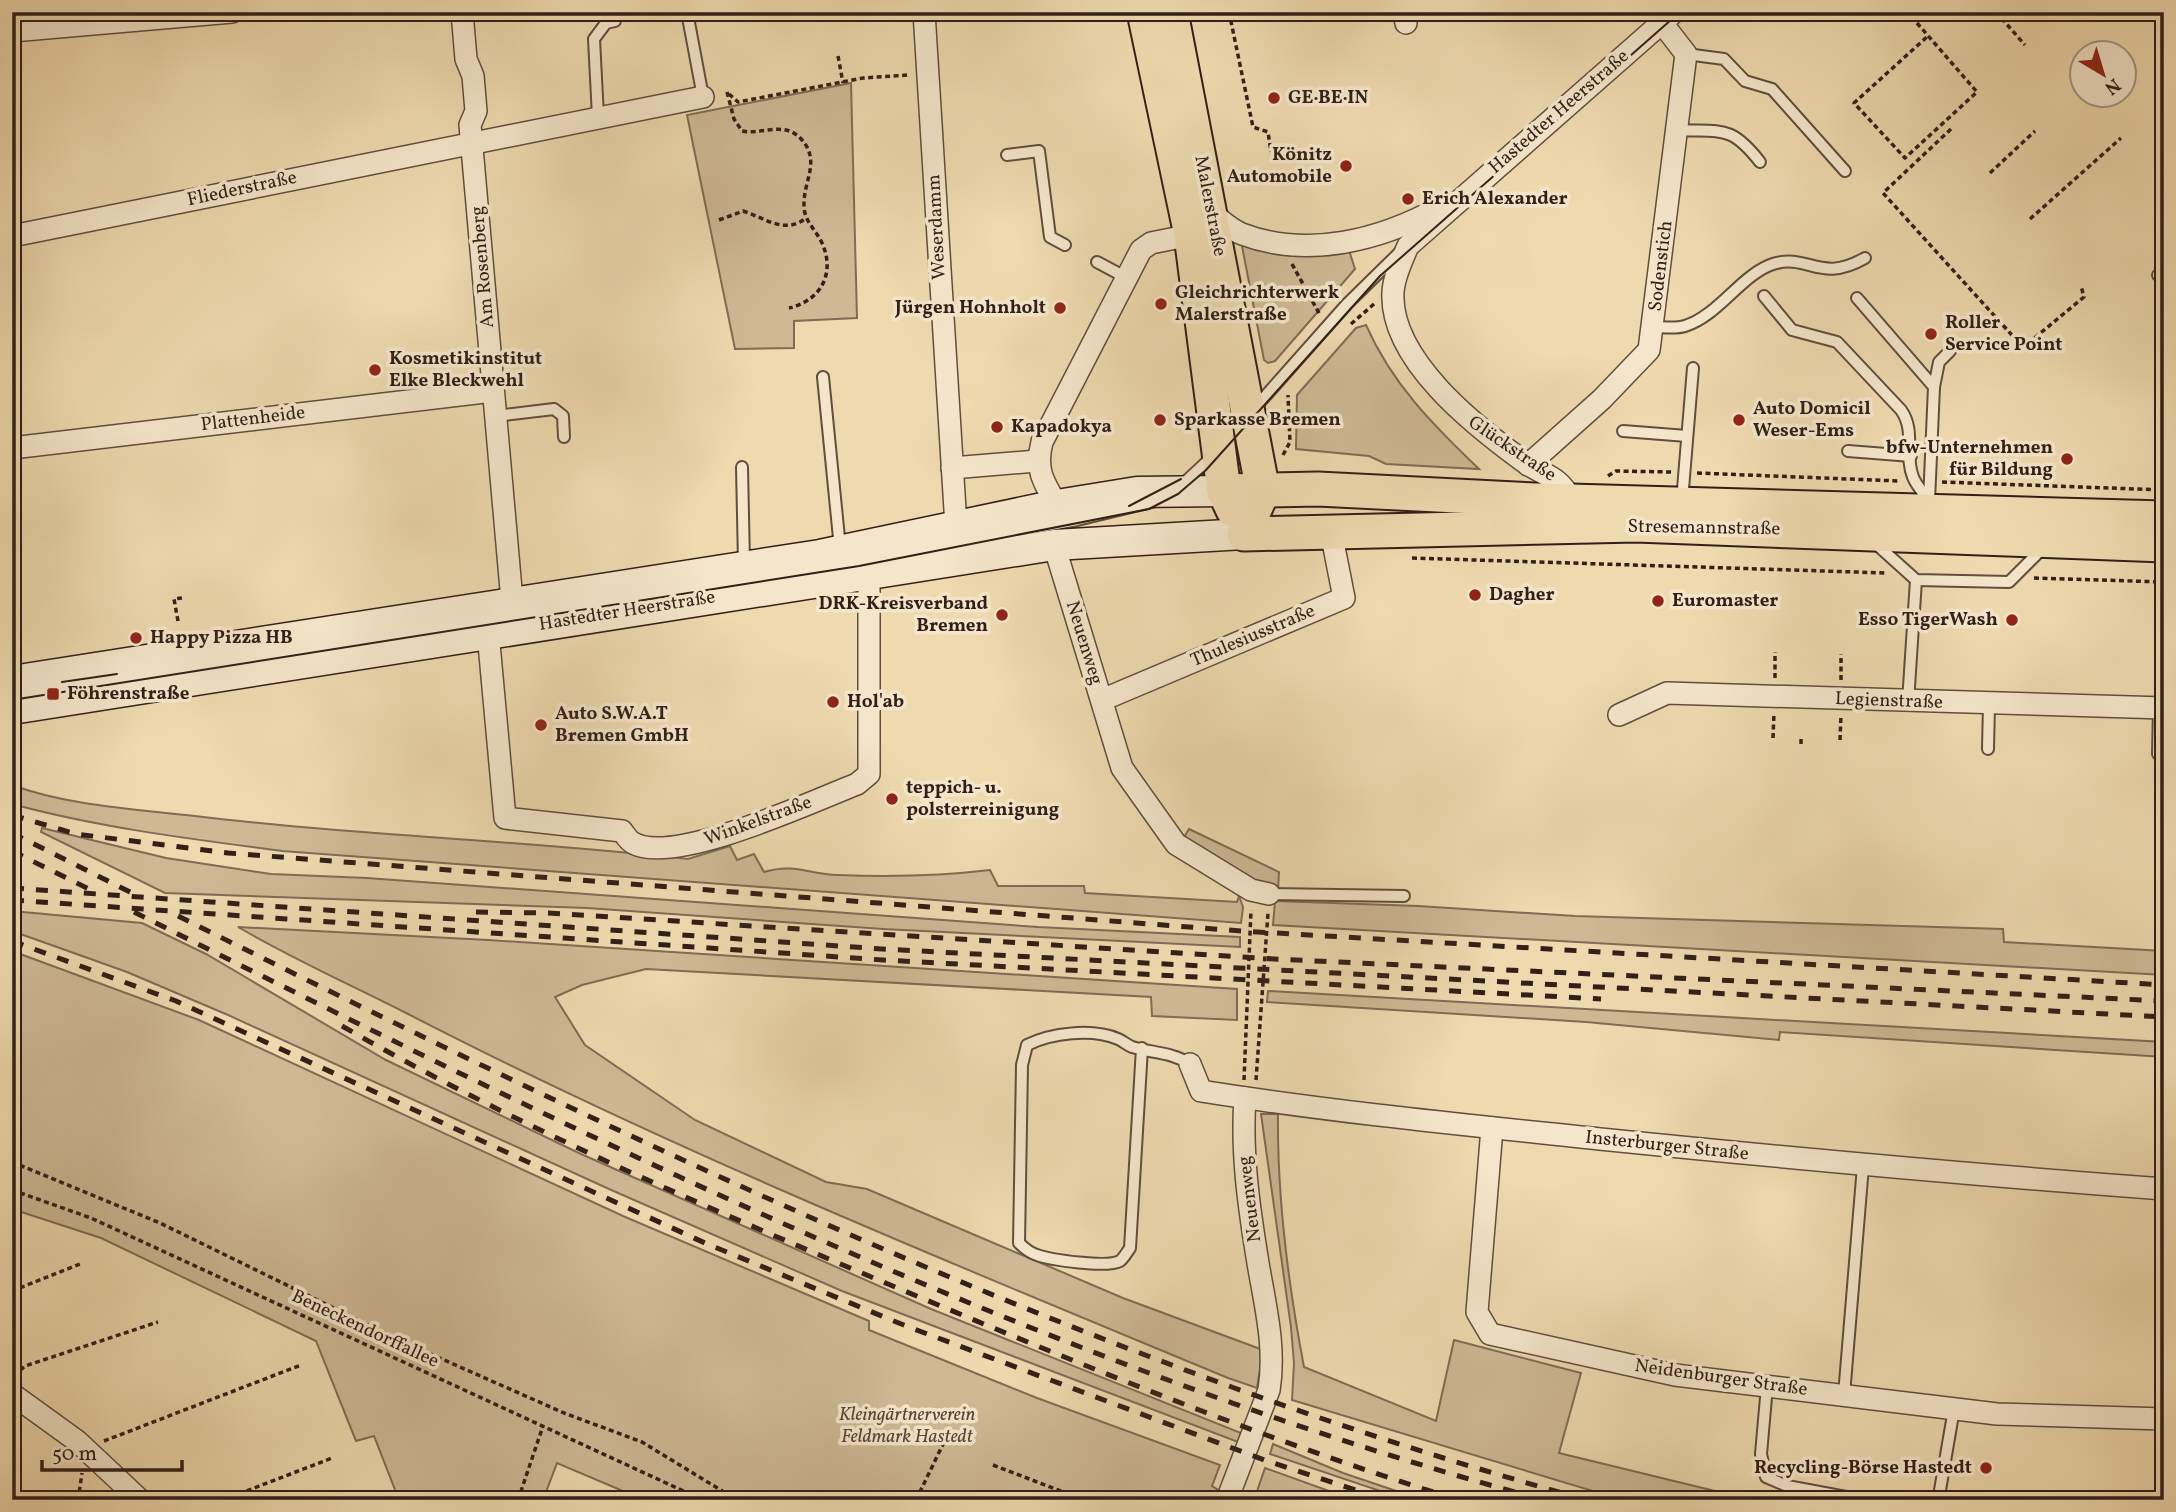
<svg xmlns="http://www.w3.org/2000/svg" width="2176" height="1512" viewBox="0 0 2176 1512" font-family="Vollkorn,serif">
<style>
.green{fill:#cfb995;stroke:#806c56;stroke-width:2}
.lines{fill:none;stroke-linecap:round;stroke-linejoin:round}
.service-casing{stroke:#604e3e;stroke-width:14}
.minor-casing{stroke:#604e3e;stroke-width:24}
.secondary-casing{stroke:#311f18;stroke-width:33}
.primary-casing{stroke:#311f18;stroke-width:37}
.path{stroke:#311f18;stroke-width:3.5;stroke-dasharray:5 3.5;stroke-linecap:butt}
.service{stroke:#f5e6cb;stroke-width:10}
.minor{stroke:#f5e6cb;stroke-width:21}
.secondary{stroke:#f5e6cb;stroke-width:30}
.primary{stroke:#efd9af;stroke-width:33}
.tram{stroke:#311f18;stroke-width:2}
.rail{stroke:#311f18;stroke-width:5;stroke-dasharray:12 12;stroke-linecap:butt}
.poi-dot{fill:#8f2418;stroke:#f5e6cb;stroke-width:2.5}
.labels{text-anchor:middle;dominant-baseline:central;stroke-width:7;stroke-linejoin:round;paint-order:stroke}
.poi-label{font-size:19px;font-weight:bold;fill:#311f18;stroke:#f5e6cb;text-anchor:start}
.street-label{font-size:19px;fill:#311f18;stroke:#f5e6cb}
.park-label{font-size:19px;font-style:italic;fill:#584637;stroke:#f5e6cb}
</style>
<rect width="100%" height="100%" fill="#efd9af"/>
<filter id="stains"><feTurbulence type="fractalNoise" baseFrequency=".00286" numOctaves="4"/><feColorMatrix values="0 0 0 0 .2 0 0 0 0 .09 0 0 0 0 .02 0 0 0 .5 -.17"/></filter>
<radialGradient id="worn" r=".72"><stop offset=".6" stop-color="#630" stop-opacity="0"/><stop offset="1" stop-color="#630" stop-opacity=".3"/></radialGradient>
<g class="green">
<polygon points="851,83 857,318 794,321 794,348 735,349 687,115"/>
<polygon points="1241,241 1349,250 1355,269 1275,361 1268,363 1264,360"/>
<path d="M 1366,325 C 1392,384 1433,425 1479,469 L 1386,464 L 1369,456 L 1296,449 L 1297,395 L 1356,328 Z"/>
<path d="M 12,785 C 69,806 135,809 195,816 C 359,836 524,840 688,859 L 730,846 L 737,860 L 754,854 L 764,872 C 795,863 808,874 838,875 C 889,877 940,876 990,870 L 998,886 L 1084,886 L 1085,893 L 1237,902 L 1239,896 L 1243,907 L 1241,923 L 282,851 C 191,839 101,828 12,804 Z"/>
<polygon points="42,828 166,858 271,874 367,878 1038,927 1240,937 1240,947 883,929 587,908 165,893 41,832"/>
<polygon points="1189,829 1279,872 1278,890 1264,887 1181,842"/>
<polygon points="1275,901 1418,906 1575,916 2003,929 2004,942 2164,951 2164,975 1273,925"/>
<polygon points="12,911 142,923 206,954 386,1060 581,1154 931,1309 1241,1433 1238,1442 842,1291 609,1189 228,1015 127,972 12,931"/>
<path d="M 238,927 L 488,940 L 1237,989 L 1237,1020 L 1152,1016 L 1151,997 L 646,969 L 582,985 L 555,997 L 585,1045 L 695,1120 L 826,1182 L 867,1189 L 1123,1298 L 1263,1350 L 1257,1388 L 1228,1378 C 951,1263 674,1151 408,1014 C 351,985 293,959 238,927 Z"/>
<polygon points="12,951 199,1020 623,1216 869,1321 869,1330 1037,1398 1220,1465 1212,1486 1223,1493 1221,1500 644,1500 557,1463 543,1500 399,1500 374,1436 356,1441 316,1341 101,1238 12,1209"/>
<polygon points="1268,991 2164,1042 2164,1057 1780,1032 1779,1040 1586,1022 1267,1002"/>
<path d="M 1261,1114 L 1278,1114 C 1277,1199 1288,1283 1304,1367 L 1436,1421 L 1454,1340 L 1581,1373 L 1559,1453 L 1752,1500 L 1616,1498 L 1292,1400 L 1294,1363 L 1291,1327 Z"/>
<polygon points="1273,1444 1343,1473 1423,1500 1407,1500 1270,1454"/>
<polygon points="1265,1468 1354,1500 1254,1500"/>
</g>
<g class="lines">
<g class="service-casing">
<g id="service">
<polyline points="687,12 703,97"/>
<polyline points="1686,54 1724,59 1745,81 1772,89 1845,171"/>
<polyline points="598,117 594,39 606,23 615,21"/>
<path d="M 1678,130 C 1723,132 1731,125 1760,162"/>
<polyline points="1007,155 1039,151 1050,237 1065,245"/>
<polyline points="1097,262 1127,278"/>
<polyline points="2158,275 2164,271"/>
<path d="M 1764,296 L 1792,330 L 1837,342 L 1901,410 C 1916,431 1904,455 1913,477 C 1917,488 1928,495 1929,507"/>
<polyline points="1857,298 1934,387 1929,501"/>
<path d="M 1653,327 C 1663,327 1676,329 1685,326 C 1718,316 1742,274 1773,264 C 1809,253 1820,284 1865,258"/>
<polyline points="823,377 840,548"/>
<polyline points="1934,387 1939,362 1950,351"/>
<polyline points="1253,410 1347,304 1399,253"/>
<polyline points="496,416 554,409 563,416 564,437"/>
<polyline points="1623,431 1687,436"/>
<polyline points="1848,451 1911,456"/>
<polyline points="742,467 744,563"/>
<polyline points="1183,484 1212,457"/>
<polyline points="1682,501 1693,368"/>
<polyline points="1875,543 1916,580 2009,582 2044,547"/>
<polyline points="890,555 1077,520 1152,502"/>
<polyline points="1908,702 1916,580"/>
<polyline points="1988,749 1989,704"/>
<polyline points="2158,754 2159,708"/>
<polyline points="1269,894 1404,896"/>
<path d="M 1142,1048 L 1130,1248 C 1127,1252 1124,1258 1120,1261 C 1107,1268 1051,1260 1037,1255 C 1030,1253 1024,1248 1019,1243 L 1022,1065 L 1027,1045 C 1051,1033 1092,1028 1118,1039 C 1123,1041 1127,1045 1132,1047 C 1152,1053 1172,1052 1190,1064"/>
<polyline points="1767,1386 1761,1454 1766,1477 1787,1486 1862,1500"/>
<polyline points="1844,1395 1863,1166"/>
<polyline points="1935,1500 1939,1496 1954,1409"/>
</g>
</g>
<g class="minor-casing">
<g id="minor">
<polyline points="462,12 466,59 473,76 476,111 470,125 512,601"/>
<polyline points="924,12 956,526"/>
<polyline points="1404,12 1406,23"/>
<polyline points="12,31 232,12"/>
<path d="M 1211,213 C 1221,220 1231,230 1242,234 C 1308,259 1380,240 1439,208"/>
<polyline points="12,236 703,97"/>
<polyline points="12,448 493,391"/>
<polyline points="1528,465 1602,399 1649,350 1686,54 1662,23"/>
<polyline points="952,468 1037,461"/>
<path d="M 1571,500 C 1559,475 1544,476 1523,461 C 1475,426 1389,359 1393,292 C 1394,276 1402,260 1408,246 L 1674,12"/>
<path d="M 1057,505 C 1043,482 1035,469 1042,442 L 1141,250 L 1151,243 L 1191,235"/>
<polyline points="1054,545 1122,768 1176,844 1251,890 1269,894"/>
<path d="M 488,633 L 505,818 L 622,831 C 625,835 629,841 633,843 C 674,866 813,801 857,784 L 869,774 L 869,572"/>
<polyline points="1102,700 1344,598 1331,532"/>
<polyline points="1619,715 1667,693 2164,708"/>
<path d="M 1190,1064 L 1201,1091 C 1333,1112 1467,1125 1600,1139 C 1788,1158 1975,1175 2164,1189"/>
<polyline points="1492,1128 1477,1312 1490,1334 1675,1375 1997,1414 2164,1419"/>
<polyline points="12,1394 77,1441 140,1500"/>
<path d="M 1227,1500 L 1269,1390 C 1276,1347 1265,1305 1258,1263 C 1249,1208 1241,1153 1245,1098"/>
</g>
</g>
<g class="secondary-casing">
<g id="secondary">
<polyline points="12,681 820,555 1057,505 1137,492 1224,491"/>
<polyline points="12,709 1054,545 1244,534"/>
</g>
</g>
<g class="primary-casing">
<g id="primary">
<polyline points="1144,12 1191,235 1224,491 1233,510"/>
<polyline points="1171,12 1263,491 1255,509"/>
<polyline points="1224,491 1318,489 1535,500 2164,518"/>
<polyline points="1244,534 1636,525 2164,545"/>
</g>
</g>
<g class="path">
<polyline points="1229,12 1253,127 1268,132 1271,152"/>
<polyline points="1996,12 2025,45"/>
<polyline points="1917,23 1977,92 1905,158 1854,103 1928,36"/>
<polyline points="838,56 843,83"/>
<path d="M 727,92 L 734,119 L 742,131 C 763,135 785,120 802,140 C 821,162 803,181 804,206 C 804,221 816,230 822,243 C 836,274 820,301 789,308"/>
<polyline points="729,94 738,102 863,78 908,75"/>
<polyline points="1951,129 1883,193 2020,344 2026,345 2084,297 2081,286"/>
<polyline points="1990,173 2035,131"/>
<polyline points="2030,219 2121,138"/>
<path d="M 719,220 L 743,211 C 765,218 785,235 806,218"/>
<polyline points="1292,264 1320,315"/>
<polyline points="1351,324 1374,304"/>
<polyline points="1283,455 1290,442 1288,395"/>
<polyline points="1697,473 1899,481"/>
<polyline points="1608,476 1616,471 1672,472"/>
<polyline points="1942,482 2164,490"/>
<polyline points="1412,558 1887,573"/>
<polyline points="2034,578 2164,582"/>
<polyline points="178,621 174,599 182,598"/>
<polyline points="1775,678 1775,652"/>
<polyline points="1841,680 1841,654"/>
<polyline points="1773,738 1774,713"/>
<polyline points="1840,740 1841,715"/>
<polyline points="1801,744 1801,739"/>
<polyline points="1244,1080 1251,910"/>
<polyline points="1256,1080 1268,913"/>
<polyline points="12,1162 160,1223 399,1340 564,1413 642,1442 724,1492 744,1500"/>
<polyline points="12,1190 91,1218 703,1500"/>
<polyline points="12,1291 80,1264"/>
<polyline points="14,1376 25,1366 158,1322"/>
<polyline points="104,1441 301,1365"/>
<polyline points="993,1465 1084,1500"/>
<polyline points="78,1500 82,1473"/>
<polyline points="223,1500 332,1458"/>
<polyline points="518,1500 543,1426"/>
<polyline points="916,1500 947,1436"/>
</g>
<use href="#service" class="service"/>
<use href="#minor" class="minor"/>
<use href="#secondary" class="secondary"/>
<use href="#primary" class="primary"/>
<g class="tram">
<polyline points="1129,506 1181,479"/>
<polyline points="62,682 117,674"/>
<polyline points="12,700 859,566 1149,509 1178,494 1206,470 1380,276 1680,12"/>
</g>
<g class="rail">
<polyline points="12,815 76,834 228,853 1241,931 2164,985"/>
<polyline points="12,833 134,894"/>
<polyline points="12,851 91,890"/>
<polyline points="12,888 882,949 2164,1017"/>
<polyline points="12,900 883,960 1601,999"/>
<path d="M 134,912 C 589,1140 1050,1367 1544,1500"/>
<polyline points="476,912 548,913 1274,959 2164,1001"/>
<path d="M 178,916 C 634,1143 1095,1366 1588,1500"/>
<polyline points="12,941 176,1001 705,1243 906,1326 1267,1461 1386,1500"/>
<path d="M 342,1026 C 516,1126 703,1206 888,1284 C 1076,1363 1264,1440 1459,1500"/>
</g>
</g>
<g class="poi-dot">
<circle cx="1274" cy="98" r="7"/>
<circle cx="1346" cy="166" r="7"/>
<circle cx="1408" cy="199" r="7"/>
<circle cx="1161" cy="304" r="7"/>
<circle cx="1060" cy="308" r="7"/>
<circle cx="1931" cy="334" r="7"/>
<circle cx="375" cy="370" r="7"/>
<circle cx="1160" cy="420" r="7"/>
<circle cx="1739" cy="420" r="7"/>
<circle cx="997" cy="427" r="7"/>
<circle cx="2067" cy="459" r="7"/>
<circle cx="1475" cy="595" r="7"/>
<circle cx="1658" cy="601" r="7"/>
<circle cx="1002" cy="615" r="7"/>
<circle cx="2012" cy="620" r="7"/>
<circle cx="136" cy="638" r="7"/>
<rect x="46" y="687" width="14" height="14" rx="3.5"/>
<circle cx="833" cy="702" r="7"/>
<circle cx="541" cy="725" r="7"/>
<circle cx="892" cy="799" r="7"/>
<circle cx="1986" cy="1468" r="7"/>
</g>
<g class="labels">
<g class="poi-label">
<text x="1288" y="98">GE·BE·IN</text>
<text x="1332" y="155" text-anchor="end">Könitz<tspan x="1332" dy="22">Automobile</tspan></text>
<text x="1422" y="199">Erich Alexander</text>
<text x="1175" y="293">Gleichrichterwerk<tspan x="1175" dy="22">Malerstraße</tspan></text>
<text x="1046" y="308" text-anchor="end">Jürgen Hohnholt</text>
<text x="1945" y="323">Roller<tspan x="1945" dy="22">Service Point</tspan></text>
<text x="389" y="359">Kosmetikinstitut<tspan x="389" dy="22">Elke Bleckwehl</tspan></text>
<text x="1753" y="409">Auto Domicil<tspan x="1753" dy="22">Weser-Ems</tspan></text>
<text x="1174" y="420">Sparkasse Bremen</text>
<text x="1011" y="427">Kapadokya</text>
<text x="2053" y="448" text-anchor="end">bfw-Unternehmen<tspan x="2053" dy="22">für Bildung</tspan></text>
<text x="1489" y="595">Dagher</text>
<text x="1672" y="601">Euromaster</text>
<text x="988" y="604" text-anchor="end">DRK-Kreisverband<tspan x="988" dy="22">Bremen</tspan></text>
<text x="1998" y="620" text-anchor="end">Esso TigerWash</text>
<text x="150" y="638">Happy Pizza HB</text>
<text x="67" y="694">Föhrenstraße</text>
<text x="847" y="702">Hol'ab</text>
<text x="555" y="714">Auto S.W.A.T<tspan x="555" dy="22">Bremen GmbH</tspan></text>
<text x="906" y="788">teppich- u.<tspan x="906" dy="22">polsterreinigung</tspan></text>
<text x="1972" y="1468" text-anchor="end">Recycling-Börse Hastedt</text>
</g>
<g class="street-label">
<text transform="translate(1559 112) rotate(-41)">Hastedter Heerstraße</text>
<text transform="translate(242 189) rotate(-12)">Fliederstraße</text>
<text transform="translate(1210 206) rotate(79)">Malerstraße</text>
<text transform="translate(937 227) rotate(-93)">Weserdamm</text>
<text transform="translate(1661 266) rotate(-83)">Sodenstich</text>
<text transform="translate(483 267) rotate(-95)">Am Rosenberg</text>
<text transform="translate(253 419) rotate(-7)">Plattenheide</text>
<text transform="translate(1512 449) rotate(34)">Glückstraße</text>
<text transform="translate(1704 528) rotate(1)">Stresemannstraße</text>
<text transform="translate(627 611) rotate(-9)">Hastedter Heerstraße</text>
<text transform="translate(1253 636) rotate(-23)">Thulesiusstraße</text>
<text transform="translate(1084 643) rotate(73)">Neuenweg</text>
<text transform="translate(1889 701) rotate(2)">Legienstraße</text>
<text transform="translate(758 821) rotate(-20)">Winkelstraße</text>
<text transform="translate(1667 1146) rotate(6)">Insterburger Straße</text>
<text transform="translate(1250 1199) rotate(-97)">Neuenweg</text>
<text transform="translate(365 1329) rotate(25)">Beneckendorffallee</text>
<text transform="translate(1721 1378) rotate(8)">Neidenburger Straße</text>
</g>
<g class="park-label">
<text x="907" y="1415">Kleingärtnerverein<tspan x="907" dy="22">Feldmark Hastedt</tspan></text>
</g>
</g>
<rect width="2176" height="1512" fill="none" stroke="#efd9af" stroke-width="42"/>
<rect x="14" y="14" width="2148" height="1484" fill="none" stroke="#311f18" stroke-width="3.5"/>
<rect x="21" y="21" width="2134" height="1470" fill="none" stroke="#311f18" stroke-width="2"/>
<g transform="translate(2103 74) rotate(142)"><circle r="33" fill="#f5e6cb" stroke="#a79683" stroke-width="2"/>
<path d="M0-5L12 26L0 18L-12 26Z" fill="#8f2418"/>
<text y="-10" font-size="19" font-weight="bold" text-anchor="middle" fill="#311f18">N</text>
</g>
<path d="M42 1460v10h140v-10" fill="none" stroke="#311f18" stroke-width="3.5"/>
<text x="52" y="1460" font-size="21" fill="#311f18" stroke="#f5e6cb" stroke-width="5" paint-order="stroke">50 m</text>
<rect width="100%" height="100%" filter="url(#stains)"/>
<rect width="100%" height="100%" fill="url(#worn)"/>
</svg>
